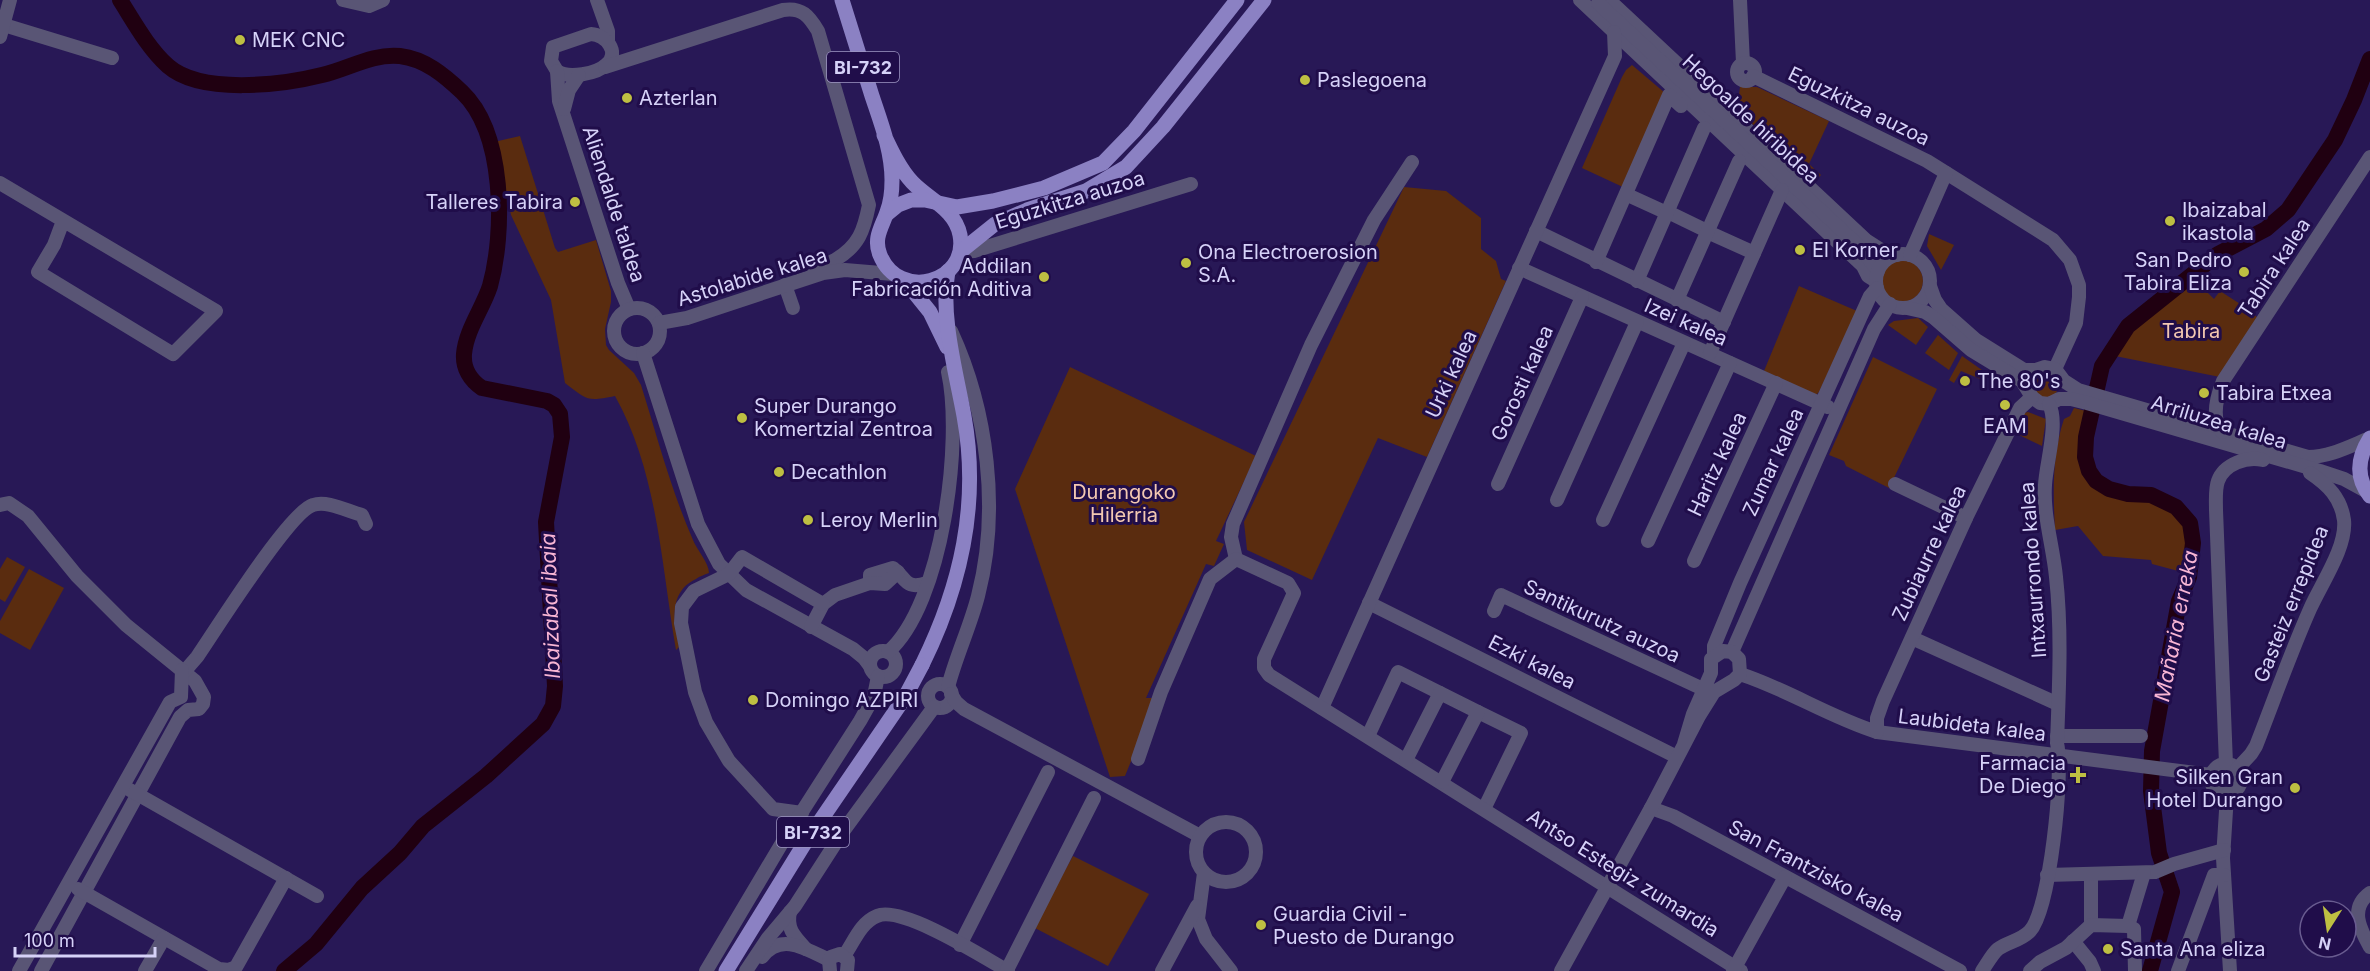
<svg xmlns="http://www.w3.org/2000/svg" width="2370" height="971" viewBox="0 0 2370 971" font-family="Inter,sans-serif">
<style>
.green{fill:#5a2c0f}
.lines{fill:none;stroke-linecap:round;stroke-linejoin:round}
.river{stroke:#200011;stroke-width:16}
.minor{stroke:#595575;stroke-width:14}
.major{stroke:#8b81c3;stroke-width:15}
.major-bridge{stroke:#8b81c3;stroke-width:15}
.poi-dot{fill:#bebf42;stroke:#200d4a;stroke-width:2}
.labels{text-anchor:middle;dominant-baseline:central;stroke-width:6;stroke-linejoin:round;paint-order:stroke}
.shield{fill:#200d4a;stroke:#9f97c4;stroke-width:1.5}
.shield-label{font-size:18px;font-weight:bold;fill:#d6d2f8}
.poi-label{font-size:20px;fill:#d6d2f8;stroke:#200d4a;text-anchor:start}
.street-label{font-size:20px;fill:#d6d2f8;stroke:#200d4a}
.park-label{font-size:20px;fill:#f3c8b1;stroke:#200d4a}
.water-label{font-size:21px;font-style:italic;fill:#f8b5d4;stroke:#200d4a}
</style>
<rect width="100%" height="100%" fill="#281856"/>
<g class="green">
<polygon points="1632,65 1665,93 1625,188 1582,168 1622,77 1626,70"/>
<polygon points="1740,87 1757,87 1829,121 1809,164 1821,175 1815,181 1737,110"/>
<path d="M 520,136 L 555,248 L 558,252 L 596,240 L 611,291 L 611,302 L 605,329 L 606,345 L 609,350 L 634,373 L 641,385 C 657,436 671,490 693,540 C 697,550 709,563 709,573 C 704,575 700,576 696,579 C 668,592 674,622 679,647 L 676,650 C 661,564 658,473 615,396 C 587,402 587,400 565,383 L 551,300 L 511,215 L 494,142 Z"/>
<polygon points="1404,187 1446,191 1481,218 1481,249 1496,261 1501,279 1506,281 1427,457 1378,438 1312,580 1247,550 1244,522"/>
<polygon points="1929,234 1954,245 1941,270 1927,246"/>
<circle cx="1902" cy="281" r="21"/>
<polygon points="2199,277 2203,288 2214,299 2220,291 2248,309 2259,319 2220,377 2110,355 2127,328"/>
<polygon points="1799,286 1857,311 1819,392 1816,395 1764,371"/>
<polygon points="1918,318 1928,327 1916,345 1888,325 1894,321"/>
<polygon points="1938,335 1958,353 1949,370 1925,353"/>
<polygon points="1962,356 1989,375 1985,381 1961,371 1954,383 1949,380"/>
<polygon points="1873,357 1937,389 1889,488 1846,466 1844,461 1829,455"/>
<polygon points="1070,367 1256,456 1216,541 1224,544 1214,566 1206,564 1146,698 1152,698 1154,705 1125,776 1110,777 1015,489"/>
<circle cx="2046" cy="386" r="12"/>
<path d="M 2074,408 L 2086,411 C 2073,456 2078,493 2132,499 C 2141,500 2154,500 2163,505 C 2173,510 2182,522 2186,532 C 2191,545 2189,560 2182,572 L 2152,564 L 2151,560 L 2103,556 L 2078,526 L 2055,530 C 2053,493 2052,455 2064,419 L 2070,416 Z"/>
<polygon points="2028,412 2046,419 2042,446 2015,433 2024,413"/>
<polygon points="7,557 25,567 5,602 0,599 0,569"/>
<polygon points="29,569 64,588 30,650 0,633 0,621"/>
<polygon points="1073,856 1149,894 1108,966 1033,927"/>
</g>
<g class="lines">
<g class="river">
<path d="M 120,0 C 134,22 148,48 168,66 C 201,95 282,85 322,75 C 348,69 373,53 400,56 C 425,59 444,75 462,92 C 505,133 505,232 490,286 C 483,308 466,330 464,354 C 463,368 470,380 482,388 L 547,401 L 554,405 L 560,414 L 562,437 L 546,522 L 555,686 L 553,706 L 543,724 L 486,776 L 423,826 L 400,853 L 362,888 L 316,944 L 284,971"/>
<polyline points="2150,971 2172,892 2159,853 2151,791 2152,751 2179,601 2189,577 2193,543 2190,523 2176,507 2151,495 2128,494 2109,489 2096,481 2089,471 2085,457 2086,437 2102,366 2128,326 2218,254 2266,229 2288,210 2335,140 2354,100 2370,59"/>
</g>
<g class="minor">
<polyline points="343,0 369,6 383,0"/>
<polyline points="597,0 608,31 608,40"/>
<polyline points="1580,0 1863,266 1868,276 1876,281"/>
<polyline points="1609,0 1867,241 1881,250 1897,255"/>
<polyline points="1740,0 1743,63"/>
<polyline points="1598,3 1861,248 1878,271"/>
<polyline points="4,25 112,58"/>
<path d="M 591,34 C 606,35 620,52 607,64 C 597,74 568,79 557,71 L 551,61 L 553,47 Z"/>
<polyline points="0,37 10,0"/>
<circle cx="1746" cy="72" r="9"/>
<path d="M 605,67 L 783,10 C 802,7 809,16 818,31 L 869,205 C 864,230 859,246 835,260 C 825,265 819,267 812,276"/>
<polyline points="557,71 559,101 618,283 629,309"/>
<polyline points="1753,76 1927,161 2053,240 2070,260 2079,285 2079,297 2076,323 2055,369"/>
<polyline points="564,109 569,90 579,75"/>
<polyline points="0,183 216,311 173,354 38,272 54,245 63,221"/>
<polyline points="1632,197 1667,213"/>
<polyline points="1672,214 1707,231"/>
<polyline points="1536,231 1724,322"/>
<polyline points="1712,234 1754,253"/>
<polyline points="960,252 974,251 1191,184"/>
<circle cx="1903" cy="281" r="27"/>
<polyline points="1910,255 1946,173"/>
<polyline points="1596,262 1669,95 1681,106"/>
<polyline points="1519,268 1828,407"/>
<polyline points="1637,281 1704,128"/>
<polyline points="785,285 793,308"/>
<path d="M 1930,286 L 1935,300 L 1941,309 L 1976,340 L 2024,370 L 2036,370 L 2045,367 L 2055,369 L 2064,381 L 2078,390 L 2308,457 C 2330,457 2350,446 2370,438"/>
<polyline points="1677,300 1739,161"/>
<circle cx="637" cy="331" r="23"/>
<polyline points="1907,308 1925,312 1933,317 1971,350 2022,381 2032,397 2040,403 2049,404 2059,399 2071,399 2087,403 2320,471 2344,479 2366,491"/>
<polyline points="659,323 687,318 823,273 845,270 893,274"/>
<polyline points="643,353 698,524 719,564 746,590 853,649 864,658 870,666"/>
<polyline points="1710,353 1782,190"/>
<path d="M 2222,432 C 2211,418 2217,396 2223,381 L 2370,157"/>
<polyline points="1498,484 1582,297"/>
<polyline points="1895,484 1966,518"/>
<polyline points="1557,500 1637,322"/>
<polyline points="0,505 9,503 28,516 77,576 126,625 195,681 204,697 203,704 199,709 188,710 180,717 41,971"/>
<polyline points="1603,520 1684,343"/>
<polyline points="1648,541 1730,363"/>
<polyline points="1236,559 1231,537 1233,524 1311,345 1374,220 1412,162"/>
<polyline points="1694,561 1776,383"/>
<path d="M 870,583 L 870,575 L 893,568 C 907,579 905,590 927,583"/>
<polyline points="1369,603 1677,757"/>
<polyline points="1494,611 1501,595 1703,689"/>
<polyline points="811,627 823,604 835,595 870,583 885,584 898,572"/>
<polyline points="1912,638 2058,704"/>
<circle cx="883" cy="664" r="13"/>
<path d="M 888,652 C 943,604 963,440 948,372"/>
<polyline points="1732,652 1874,329 1890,304"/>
<polyline points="1714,656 1714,646 1740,583 1870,296 1877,288"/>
<path d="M 184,672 L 197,657 C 215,631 289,512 313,505 C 327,500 347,511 362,515 L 366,524"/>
<path d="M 1740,674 C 1787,689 1829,717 1877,732 L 2211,775"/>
<circle cx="940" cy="696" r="12"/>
<path d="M 948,687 C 956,656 970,627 978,596 C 1000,511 988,411 951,331"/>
<polyline points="951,694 956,702 964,709 1200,836"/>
<polyline points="1322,708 1615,56 1614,32"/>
<polyline points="1478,712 1521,733 1484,809"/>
<polyline points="1877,732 1877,718 1883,701 1966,518 2020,408 2032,397"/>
<polyline points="1368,736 1398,672 1440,693"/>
<polyline points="2057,736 2141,736"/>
<polyline points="1138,759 1161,692 1210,579 1236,559 1288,583 1294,593 1264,659 1264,668 1269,675 1741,971"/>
<polyline points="1406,760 1440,693 1478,712 1442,782"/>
<circle cx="2226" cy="779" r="15"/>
<path d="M 2226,764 L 2216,510 C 2216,501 2215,489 2218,481 C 2224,464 2247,456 2263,460"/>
<path d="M 2237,769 L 2251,754 L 2256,746 C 2274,700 2290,654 2310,609 C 2321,584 2347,547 2344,520 C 2341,498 2328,485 2310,473"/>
<polyline points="130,790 317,896"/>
<polyline points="2227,795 2223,858 2230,971"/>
<polyline points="1651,808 1673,816 1960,971"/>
<polyline points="802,813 773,809 729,761 706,722 695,692 681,623 682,607 694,591 729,574 742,557 823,604"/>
<circle cx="1226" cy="852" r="30"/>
<polyline points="1204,873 1198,919 1206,939 1231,971"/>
<polyline points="2091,874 2091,925"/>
<polyline points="2047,875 2155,872 2174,864 2224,850"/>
<polyline points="78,889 219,969 229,970 236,967 286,878"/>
<path d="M 2370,893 C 2349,908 2360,929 2370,947"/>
<path d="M 790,912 C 786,929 795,937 806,949"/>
<polyline points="2128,926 2144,873"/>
<polyline points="2073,941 2090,962 2094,971"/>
<polyline points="960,945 1048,772"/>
<path d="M 844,956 C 854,942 860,923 877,916 C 902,905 983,957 1008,971"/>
<path d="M 762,957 C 781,932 806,949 829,960"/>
<polyline points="1007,970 1094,798"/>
<polyline points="19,971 170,702 181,697 182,670"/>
<polyline points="145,971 164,938"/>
<polyline points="706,971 782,843 860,721 874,696 878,676"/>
<polyline points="746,971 768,938 795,906 844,830 934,707"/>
<polyline points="830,971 829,960 831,957 840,954 848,960 847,971"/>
<polyline points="1162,971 1197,906"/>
<polyline points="1561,971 1651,808 1699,716 1714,692 1734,680 1740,674 1739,659 1732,652 1723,651 1711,659 1711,673 1693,714 1684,744"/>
<polyline points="1733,971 1785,877"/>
<path d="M 1982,971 C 1987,964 1992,954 1998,949 C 2008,942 2022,940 2030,931 C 2050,909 2064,773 2057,743 C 2059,688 2062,631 2056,577 C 2053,546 2043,516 2045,485 C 2046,463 2059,423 2049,404"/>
<polyline points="2030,971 2040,962 2066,948 2091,925 2128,926 2134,929 2135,971"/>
<polyline points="2178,971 2214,875 2224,875"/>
</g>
<g class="major">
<path d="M 842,0 C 852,32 862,64 872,96 C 881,123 892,151 892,180 C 892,191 891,202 887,212 C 882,227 873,238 880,255 C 899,302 969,283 960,235 C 955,209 929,200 912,182 C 900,169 892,152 884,135"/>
<polyline points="887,214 898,205 911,200 925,200 957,207 993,201 1044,188 1103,163 1134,131 1237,0"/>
<polyline points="960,252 995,224 1027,210 1086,191 1126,167 1163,127 1264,0"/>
<polyline points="905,281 930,312 947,347"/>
<path d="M 2370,438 C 2358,457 2355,477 2370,496"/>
<path d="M 922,665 C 961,586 980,504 964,416 C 956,372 940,315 948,271"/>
<polyline points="726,971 803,846 905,697"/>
</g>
<polyline class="major-bridge" points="905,697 922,665"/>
</g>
<g class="poi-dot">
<circle cx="240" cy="40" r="6"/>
<circle cx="1305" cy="80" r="6"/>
<circle cx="627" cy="98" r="6"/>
<circle cx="575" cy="202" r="6"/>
<circle cx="2170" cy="221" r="6"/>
<circle cx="1800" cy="250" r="6"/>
<circle cx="1186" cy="263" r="6"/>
<circle cx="2244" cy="272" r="6"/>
<circle cx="1044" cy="277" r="6"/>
<circle cx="1965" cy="381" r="6"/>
<circle cx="2204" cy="393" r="6"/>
<circle cx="2005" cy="405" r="6"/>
<circle cx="742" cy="418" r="6"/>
<circle cx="779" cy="472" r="6"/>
<circle cx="808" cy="520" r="6"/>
<circle cx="753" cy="700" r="6"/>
<path d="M2075 766h6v6h6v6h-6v6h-6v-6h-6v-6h6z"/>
<circle cx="2295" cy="788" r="6"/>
<circle cx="1261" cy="925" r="6"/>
<circle cx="2108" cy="949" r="6"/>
</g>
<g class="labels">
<g class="shield">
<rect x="827" y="52" width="72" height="30" rx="4.5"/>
<rect x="777" y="817" width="72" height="30" rx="4.5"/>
</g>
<g class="shield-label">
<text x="863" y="67">BI-732</text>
<text x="813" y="832">BI-732</text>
</g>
<g class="poi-label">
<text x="252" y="40">MEK CNC</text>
<text x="1317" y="80">Paslegoena</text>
<text x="639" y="98">Azterlan</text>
<text x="563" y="202" text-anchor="end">Talleres Tabira</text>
<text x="2182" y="210">Ibaizabal<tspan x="2182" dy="23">ikastola</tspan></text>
<text x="1812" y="250">El Korner</text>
<text x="1198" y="252">Ona Electroerosion<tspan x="1198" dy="23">S.A.</tspan></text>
<text x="2232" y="260" text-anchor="end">San Pedro<tspan x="2232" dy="23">Tabira Eliza</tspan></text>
<text x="1032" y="266" text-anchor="end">Addilan<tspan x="1032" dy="23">Fabricación Aditiva</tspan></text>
<text x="1977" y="381">The 80's</text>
<text x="2216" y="393">Tabira Etxea</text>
<text x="754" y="406">Super Durango<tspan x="754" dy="23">Komertzial Zentroa</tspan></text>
<text x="2005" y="426" text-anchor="middle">EAM</text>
<text x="791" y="472">Decathlon</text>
<text x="820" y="520">Leroy Merlin</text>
<text x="765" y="700">Domingo AZPIRI</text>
<text x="2066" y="763" text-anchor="end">Farmacia<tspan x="2066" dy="23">De Diego</tspan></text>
<text x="2283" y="777" text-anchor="end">Silken Gran<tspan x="2283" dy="23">Hotel Durango</tspan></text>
<text x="1273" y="914">Guardia Civil -<tspan x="1273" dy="23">Puesto de Durango</tspan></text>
<text x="2120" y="949">Santa Ana eliza</text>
</g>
<g class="street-label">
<text transform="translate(1859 106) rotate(26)">Eguzkitza auzoa</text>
<text transform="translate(1751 119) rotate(43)">Hegoalde hiribidea</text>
<text transform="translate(1070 200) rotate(-17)">Eguzkitza auzoa</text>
<text transform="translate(614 204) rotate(72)">Aliendalde taldea</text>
<text transform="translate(2274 268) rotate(-57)">Tabira kalea</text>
<text transform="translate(752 277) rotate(-17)">Astolabide kalea</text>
<text transform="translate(1686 322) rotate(24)">Izei kalea</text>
<text transform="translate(1451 374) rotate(-65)">Urki kalea</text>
<text transform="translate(1522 383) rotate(-66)">Gorosti kalea</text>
<text transform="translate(2219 422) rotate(17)">Arriluzea kalea</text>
<text transform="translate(1773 462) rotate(-65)">Zumar kalea</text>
<text transform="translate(1717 464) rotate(-65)">Haritz kalea</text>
<text transform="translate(1929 553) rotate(-65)">Zubiaurre kalea</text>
<text transform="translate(2033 570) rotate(-94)">Intxaurrondo kalea</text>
<text transform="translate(2291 604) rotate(-68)">Gasteiz errepidea</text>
<text transform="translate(1602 621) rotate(25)">Santikurutz auzoa</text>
<text transform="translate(1532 662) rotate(27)">Ezki kalea</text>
<text transform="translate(1972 725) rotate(7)">Laubideta kalea</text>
<text transform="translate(1816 871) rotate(28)">San Frantzisko kalea</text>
<text transform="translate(1623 873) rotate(32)">Antso Estegiz zumardia</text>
</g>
<g class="park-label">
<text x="2191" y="331">Tabira</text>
<text x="1124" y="492">Durangoko<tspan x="1124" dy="23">Hilerria</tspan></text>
</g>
<g class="water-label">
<text transform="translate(550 606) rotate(-92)">Ibaizabal ibaia</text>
<text transform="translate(2176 626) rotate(-79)">Mañaria erreka</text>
</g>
</g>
<g transform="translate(2328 929) rotate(192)"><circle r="28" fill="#200d4a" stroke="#695c90" stroke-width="1.5"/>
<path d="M0-4.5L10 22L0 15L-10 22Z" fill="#bebf42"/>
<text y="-9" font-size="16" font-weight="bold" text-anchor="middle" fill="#d6d2f8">N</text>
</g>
<path d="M15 947v9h140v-9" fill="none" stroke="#d6d2f8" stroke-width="3"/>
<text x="24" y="947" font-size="18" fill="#d6d2f8" stroke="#200d4a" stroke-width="4.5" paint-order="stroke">100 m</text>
</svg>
